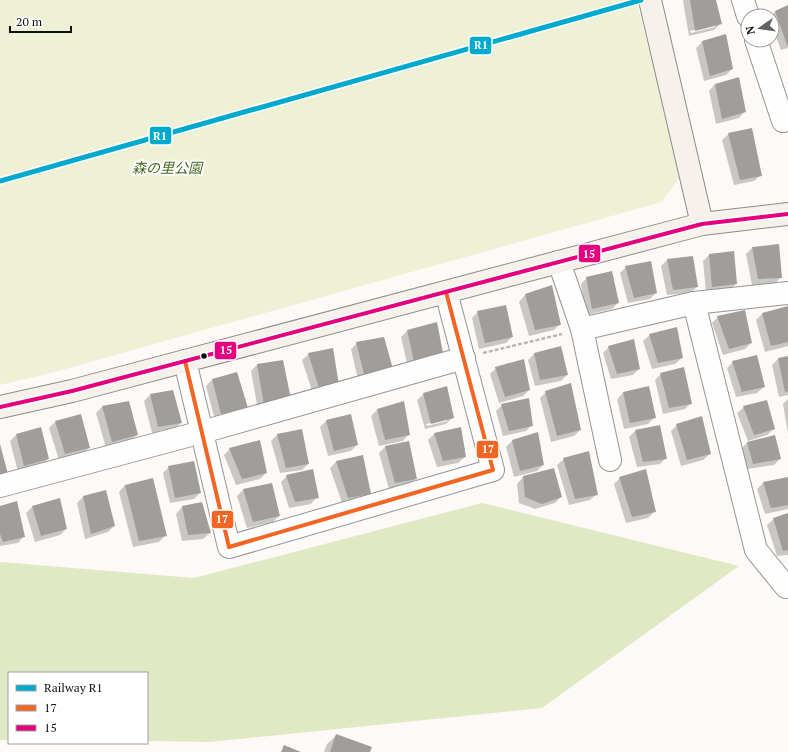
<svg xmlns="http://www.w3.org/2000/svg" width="788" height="752" viewBox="0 0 788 752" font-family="'PT Serif','Noto Sans JP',serif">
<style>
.green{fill:#eef1d6}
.forest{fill:#e1e8c4}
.shadow{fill:#0003;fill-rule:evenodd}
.building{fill:#a09d9b}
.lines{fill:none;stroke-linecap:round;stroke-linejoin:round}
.street-casing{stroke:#969594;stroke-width:24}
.secondary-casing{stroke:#8d8c8a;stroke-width:24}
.path{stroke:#b9b8b8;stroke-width:2.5;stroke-dasharray:4 2;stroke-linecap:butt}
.street{stroke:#fffefe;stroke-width:22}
.secondary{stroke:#f6f1eb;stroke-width:22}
.bus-1-casing{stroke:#fff;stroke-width:7}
.bus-2-casing{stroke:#fff;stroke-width:7}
.bus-1{stroke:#f26522;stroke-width:4}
.bus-2{stroke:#e5007d;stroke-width:4}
.rail-1-casing{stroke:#fff;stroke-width:8}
.rail-1{stroke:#00a9ce;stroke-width:5}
.bus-dot{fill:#101010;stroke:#fff;stroke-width:1.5}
.labels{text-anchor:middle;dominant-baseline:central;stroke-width:4;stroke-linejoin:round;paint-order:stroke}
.park-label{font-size:14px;font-style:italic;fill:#456a1f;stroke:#fff}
.line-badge{stroke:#fff;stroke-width:1.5}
.badge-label{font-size:11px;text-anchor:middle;font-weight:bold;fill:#fff}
</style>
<rect width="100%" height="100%" fill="#fcf9f6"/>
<polygon class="green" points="0,0 636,0 682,174 662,202 47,374 0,385"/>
<polygon class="forest" points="482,503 739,566 542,708 210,742 147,741 147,673 9,673 9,740 0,740 0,562 194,578"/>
<g class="shadow">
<path d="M 684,0 L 715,0 L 720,24 L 714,30 L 689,36 L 683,1 ZM 715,25 L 715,27 L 691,33 L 690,31 Z"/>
<polygon points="788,6 788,48 781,50 772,26 772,16 771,16 775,12"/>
<polygon points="726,35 732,69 726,75 704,81 696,48 702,42"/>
<polygon points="715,84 745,111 739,118 716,124 709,91"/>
<polygon points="729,134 761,175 754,181 734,185 722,140"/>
<polygon points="778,245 781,277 775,284 752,285 746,254 752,248"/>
<polygon points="733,252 736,284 730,290 706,292 703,261 709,255"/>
<polygon points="667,260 697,287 690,293 667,295 661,266"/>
<polygon points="626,267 656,293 650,299 628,303 620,273"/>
<polygon points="587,278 618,303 612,309 586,315 581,284"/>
<polygon points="525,295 560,324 554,330 529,336 519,302"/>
<polygon points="788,308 788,346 765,352 756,320 762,314"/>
<polygon points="478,312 512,337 506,343 479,349 472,318"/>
<polygon points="718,317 751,343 745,349 723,355 712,323"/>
<polygon points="407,331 442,353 408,367 401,337"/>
<polygon points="650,335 682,358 675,364 652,369 643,341"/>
<polygon points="357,343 392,369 359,384 351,349"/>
<polygon points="609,347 639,369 633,375 611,379 603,353"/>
<polygon points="309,354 338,385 314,397 302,360"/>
<polygon points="534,354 567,375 561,381 535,386 528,360"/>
<polygon points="788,357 788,395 779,397 772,365 778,359"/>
<polygon points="282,361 290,398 258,410 251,371 257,365"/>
<polygon points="733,362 764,387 757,393 736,397 727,368"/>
<polygon points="496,368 529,390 523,396 499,403 490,374"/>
<polygon points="661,374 691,403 685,409 663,414 655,380"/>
<polygon points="212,380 247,407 215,420 206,386"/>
<polygon points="648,387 655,417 648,424 624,429 617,399 623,393"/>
<polygon points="546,392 580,430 574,436 551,442 540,398"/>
<path d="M 424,394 L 452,418 L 446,424 L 425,429 L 417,400 ZM 447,419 L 447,421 L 427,426 L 426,424 Z"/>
<polygon points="150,395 181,423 175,429 152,433 144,401"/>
<polygon points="788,399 788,434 783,404"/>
<polygon points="128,403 137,435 130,441 106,448 96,413 102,407"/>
<polygon points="502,405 532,425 526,431 503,436 496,411"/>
<polygon points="744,407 774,429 767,435 748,441 737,413"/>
<polygon points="377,410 409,434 403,441 379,446 371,416"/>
<polygon points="326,421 357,445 351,451 328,456 320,427"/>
<polygon points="55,422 89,448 83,454 59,460 49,428"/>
<polygon points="677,425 710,454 703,460 681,466 671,431"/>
<polygon points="659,426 666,458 660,464 637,467 629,437 635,431"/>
<polygon points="460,428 465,457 458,463 437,467 428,440 434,434"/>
<polygon points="301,430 308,464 302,470 280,473 271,441 277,435"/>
<polygon points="16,435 48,459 42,465 18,472 10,441"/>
<polygon points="774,436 780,459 774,465 747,469 741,449 747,443"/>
<polygon points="512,441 543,465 537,471 514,477 506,447"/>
<polygon points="409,442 416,478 410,485 389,489 379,453 385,447"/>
<polygon points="230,449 266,473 260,479 236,485 224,455"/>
<polygon points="362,456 370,493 364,500 342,503 330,468 336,462"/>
<polygon points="564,459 597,494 590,500 569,505 557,465"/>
<polygon points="169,467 200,493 194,499 170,503 163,473"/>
<polygon points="287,476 317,497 311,504 289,508 281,482"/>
<polygon points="523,477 561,497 555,503 535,509 519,503 517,484"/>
<polygon points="620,478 654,512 648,518 626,523 614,484"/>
<polygon points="788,478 788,509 765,514 757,489 763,483"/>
<polygon points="271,484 279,516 273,522 247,528 237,496 243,490"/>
<polygon points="125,485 166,535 159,542 133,547 119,492"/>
<polygon points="105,491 114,526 108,532 85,539 77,503 83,497"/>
<polygon points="201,503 210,533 203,539 182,541 176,514 182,507"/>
<polygon points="0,507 24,536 18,543 0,546"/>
<polygon points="32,507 66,529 60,535 35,542 26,513"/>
<polygon points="788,514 788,555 777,556 767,525 774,519"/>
<polygon points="337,735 369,752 324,752 327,744"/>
</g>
<g class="building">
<polygon points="690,0 716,0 722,24 695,31"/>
<polygon points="788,5 788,45 787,45 775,11"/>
<polygon points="726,34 733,69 710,76 702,41"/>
<polygon points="739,77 746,112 722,119 715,84"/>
<polygon points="752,128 762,176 740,180 728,133"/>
<polygon points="779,244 782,278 758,279 752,247"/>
<polygon points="734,251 737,284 712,287 709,254"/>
<polygon points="693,256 698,287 673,290 667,259"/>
<polygon points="651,261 657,293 634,298 625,266"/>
<polygon points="612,271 619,303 592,309 586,277"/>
<polygon points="552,285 561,325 535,330 525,294"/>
<polygon points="506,305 513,337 485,343 477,311"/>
<polygon points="788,306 788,342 771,346 762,313"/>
<polygon points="745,310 752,343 729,349 717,316"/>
<polygon points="437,322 443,353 414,362 407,330"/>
<polygon points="677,327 683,358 658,363 649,334"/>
<polygon points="384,337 393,369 365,378 356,342"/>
<polygon points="634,339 640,369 617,374 608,346"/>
<polygon points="561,346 568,375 540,380 534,353"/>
<polygon points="333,348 339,385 320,391 308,353"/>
<polygon points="757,355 765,387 742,392 732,361"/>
<polygon points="788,356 788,391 785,392 778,358"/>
<polygon points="524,359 530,390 505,397 495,367"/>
<polygon points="283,360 291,399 264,405 257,364"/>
<polygon points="684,367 692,404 669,408 660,373"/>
<polygon points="237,372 248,408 221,414 212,379"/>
<polygon points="571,383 581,430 557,436 545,391"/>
<polygon points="447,386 454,418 431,424 423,393"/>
<polygon points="649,386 656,418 630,423 623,392"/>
<polygon points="173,390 182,423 158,427 150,394"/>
<polygon points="529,398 533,426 509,431 501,404"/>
<polygon points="767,400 775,429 754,435 743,406"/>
<polygon points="129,401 138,435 112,442 102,406"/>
<polygon points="404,401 410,435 385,440 377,409"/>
<polygon points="81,414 90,448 65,454 55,421"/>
<polygon points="351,414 358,445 334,451 326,420"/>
<polygon points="702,416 711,454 687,460 676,424"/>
<polygon points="660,425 667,459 643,462 635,430"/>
<polygon points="41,427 49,459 24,466 16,434"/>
<polygon points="461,427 466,457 443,461 434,433"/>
<polygon points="302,429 309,464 286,468 277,434"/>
<polygon points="538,432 544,465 520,471 512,440"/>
<polygon points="775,435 781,459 753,464 747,442"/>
<polygon points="260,440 267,473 242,479 229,448"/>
<polygon points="409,441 417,479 395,483 385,446"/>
<polygon points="0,444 8,474 0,476"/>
<polygon points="589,451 598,495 575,499 563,458"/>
<polygon points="363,455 371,494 348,498 336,461"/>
<polygon points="194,461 201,493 175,498 168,466"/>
<polygon points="554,468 562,497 542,504 525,497 523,476"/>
<polygon points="313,469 319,498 295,502 286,475"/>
<polygon points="646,469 656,512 632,517 619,477"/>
<polygon points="788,477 788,505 771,508 763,482"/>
<polygon points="153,478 167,536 139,541 125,485"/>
<polygon points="272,483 280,516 253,522 243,489"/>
<polygon points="106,490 115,526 91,534 83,496"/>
<polygon points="60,498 67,529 41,536 32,506"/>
<polygon points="17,501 25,537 3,542 0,534 0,506"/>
<polygon points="202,502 211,533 188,535 182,506"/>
<polygon points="788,513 788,550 783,551 773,518"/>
<polygon points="336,734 372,747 370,752 330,752"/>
<polygon points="284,745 301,752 281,752"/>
</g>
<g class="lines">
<g class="street-casing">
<g id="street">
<polyline points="743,0 748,16"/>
<polyline points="756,40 783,121 788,119"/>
<polyline points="559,262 582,329 610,460"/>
<polyline points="694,303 756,550 786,587 788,586"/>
<polyline points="582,329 694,303 788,293"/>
<polyline points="185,361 229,547 493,470 446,292"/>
<polyline points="0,486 202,432 464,358"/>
</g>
</g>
<g class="secondary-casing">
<g id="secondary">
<polyline points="650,0 702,224"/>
<polyline points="0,407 72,391 702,224 788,214"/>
</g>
</g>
<polyline class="path" points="483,353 562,334"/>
<use href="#street" class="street"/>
<use href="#secondary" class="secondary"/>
<g class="bus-1-casing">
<polyline id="bus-1" points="185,361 229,547 493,470 446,292"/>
</g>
<g class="bus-2-casing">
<polyline id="bus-2" points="0,407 72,391 702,224 788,214"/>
</g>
<use href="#bus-1" class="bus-1"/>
<use href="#bus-2" class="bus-2"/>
<g class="rail-1-casing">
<polyline id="rail-1" points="0,181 641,0"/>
</g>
<use href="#rail-1" class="rail-1"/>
</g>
<circle class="bus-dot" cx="204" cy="356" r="3.5"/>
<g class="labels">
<g class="park-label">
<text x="167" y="167">森の里公園</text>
</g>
</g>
<g class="line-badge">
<rect x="469" y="36" width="23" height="19" rx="4" fill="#00a9ce"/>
<rect x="149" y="126" width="23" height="19" rx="4" fill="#00a9ce"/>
<rect x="578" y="244" width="23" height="19" rx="4" fill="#e5007d"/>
<rect x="214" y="341" width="23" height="19" rx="4" fill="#e5007d"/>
<rect x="476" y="440" width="23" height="19" rx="4" fill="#f26522"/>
<rect x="211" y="510" width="23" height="19" rx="4" fill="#f26522"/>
</g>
<g class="badge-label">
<text x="481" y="49">R1</text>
<text x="160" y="140">R1</text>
<text x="589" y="258">15</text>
<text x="226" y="354">15</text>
<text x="488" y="453">17</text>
<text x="222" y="523">17</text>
</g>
<rect x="8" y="672" width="140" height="72" fill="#ffffff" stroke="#9f9f9f"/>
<rect x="16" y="685" width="20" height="6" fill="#00a9ce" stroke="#9f9f9f"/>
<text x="44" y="692" font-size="12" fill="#101010">Railway R1</text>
<rect x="16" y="705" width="20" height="6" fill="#f26522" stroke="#9f9f9f"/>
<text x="44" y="712" font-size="12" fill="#101010">17</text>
<rect x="16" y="725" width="20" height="6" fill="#e5007d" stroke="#9f9f9f"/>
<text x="44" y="732" font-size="12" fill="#101010">15</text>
<g transform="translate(760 28) rotate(257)"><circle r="19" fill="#ffffff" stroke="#9f9f9f"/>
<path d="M0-3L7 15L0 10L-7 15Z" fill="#636260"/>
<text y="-6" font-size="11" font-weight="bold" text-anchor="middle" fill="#101010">N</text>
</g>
<path d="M10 26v6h61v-6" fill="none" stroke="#101010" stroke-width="2"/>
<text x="16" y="26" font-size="12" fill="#101010" stroke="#ffffff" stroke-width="3" paint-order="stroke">20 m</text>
</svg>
